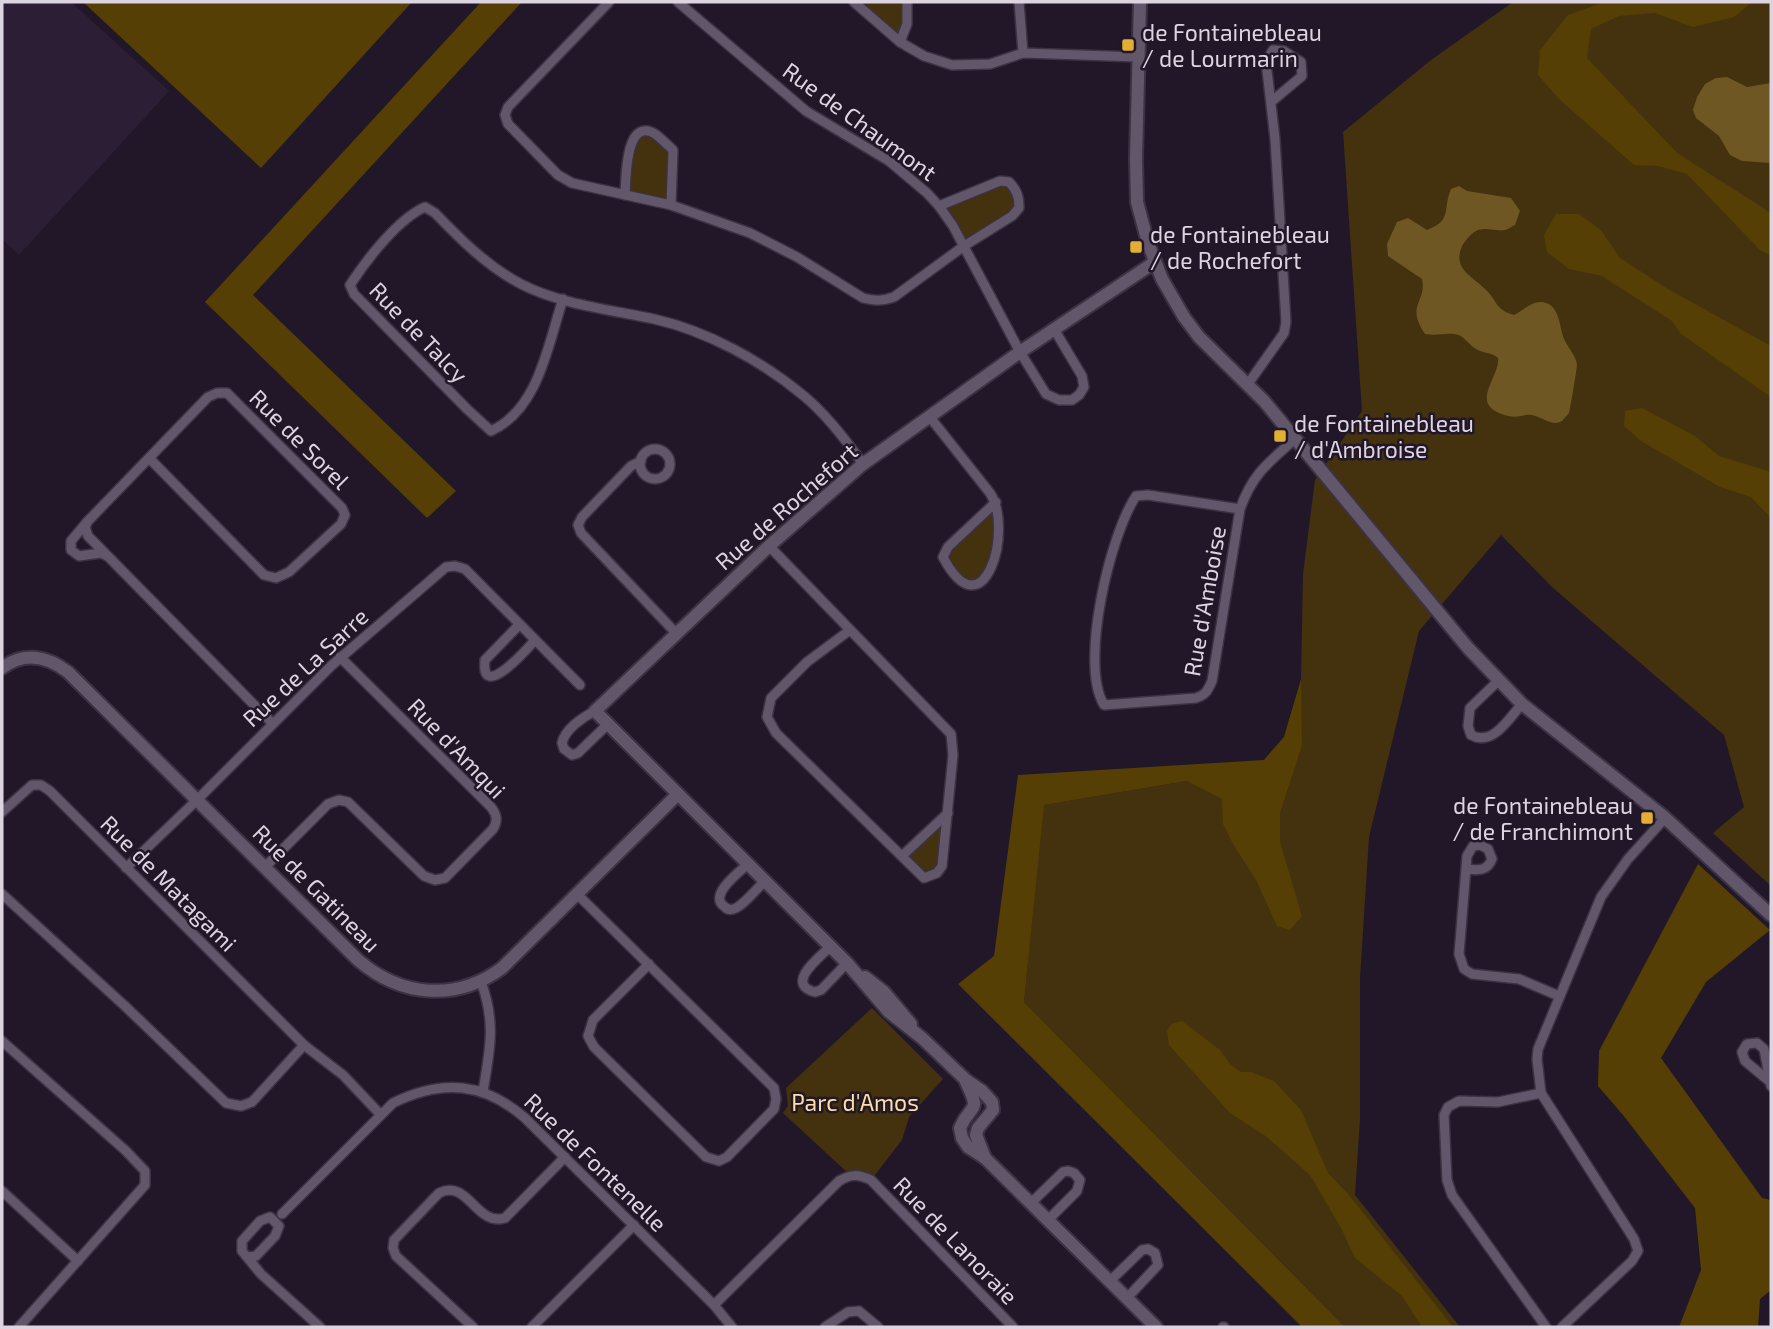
<svg xmlns="http://www.w3.org/2000/svg" width="1773" height="1329" viewBox="0 0 1773 1329" font-family="'Exo 2',sans-serif">
<style>
.built{fill:#2c1f35}
.green{fill:#43320d}
.forest{fill:#553f04}
.water{fill:#6f5723}
.lines{fill:none;stroke-linecap:round;stroke-linejoin:round}
.minor-casing{stroke:#3b3242;stroke-width:12}
.tertiary-casing{stroke:#3b3242;stroke-width:16}
.minor{stroke:#62576a;stroke-width:9}
.tertiary{stroke:#62576a;stroke-width:12}
.poi-dot{fill:#e2af34;stroke:#211728;stroke-width:2.5}
.labels{text-anchor:middle;dominant-baseline:central;stroke-width:5;stroke-linejoin:round;paint-order:stroke}
.poi-label{font-size:23px;fill:#dcd5e1;stroke:#211728;text-anchor:start}
.street-label{font-size:23px;fill:#dcd5e1;stroke:#211728}
.park-label{font-size:23px;fill:#fddfa2;stroke:#211728}
</style>
<rect width="100%" height="100%" fill="#211728"/>
<polygon class="built" points="2,2 71,2 169,91 19,255 2,239"/>
<g class="green">
<polygon points="854,2 907,2 900,42"/>
<polygon points="1513,2 1771,2 1771,886 1713,833 1744,807 1724,735 1552,587 1501,535 1419,631 1369,837 1360,978 1360,1119 1355,1195 1460,1327 1345,1327 1024,1002 1043,805 1187,781 1264,760 1284,737 1301,679 1303,574 1315,480 1362,411 1343,132 1431,60"/>
<polygon points="645,132 673,150 671,205 625,195 629,148"/>
<polygon points="1009,182 1019,208 964,246 939,206"/>
<polygon points="996,502 1000,517 989,572 965,584 943,557"/>
<polygon points="948,813 942,866 924,878 902,856"/>
<polygon points="872,1008 943,1079 909,1117 902,1140 871,1180 850,1175 783,1113 788,1106 786,1088"/>
</g>
<g class="forest">
<polygon points="83,2 412,2 261,168"/>
<polygon points="481,2 522,2 253,295 456,491 427,518 205,302"/>
<polygon points="1604,2 1752,2 1734,17 1693,27 1655,13 1619,16 1591,29 1587,58 1677,153 1771,213 1771,256 1760,250 1687,174 1658,166 1634,165 1559,99 1538,75 1540,50 1568,15"/>
<polygon points="1556,214 1579,214 1601,230 1620,258 1668,289 1771,346 1771,397 1681,334 1672,321 1602,276 1569,269 1547,252 1544,235"/>
<polygon points="1642,408 1695,436 1719,456 1771,472 1771,518 1751,497 1720,487 1641,441 1624,426 1625,411"/>
<polygon points="1301,680 1302,745 1280,813 1280,842 1302,916 1290,930 1277,926 1256,880 1233,844 1223,824 1222,799 1187,781 1044,805 1024,1002 1345,1327 1302,1327 958,984 994,956 1018,775 1264,760 1284,737"/>
<polygon points="1698,864 1770,930 1706,982 1661,1058 1762,1198 1771,1200 1771,1290 1760,1299 1758,1327 1679,1327 1701,1270 1695,1208 1623,1115 1598,1086 1599,1051"/>
<polygon points="1182,1021 1220,1050 1230,1064 1241,1072 1251,1072 1274,1081 1301,1110 1328,1173 1349,1195 1453,1327 1422,1327 1402,1296 1355,1258 1341,1228 1310,1175 1267,1137 1230,1113 1169,1045 1167,1031 1171,1024"/>
</g>
<g class="water">
<polygon points="1727,77 1747,87 1771,83 1771,163 1742,161 1730,155 1719,136 1696,118 1693,110 1697,97 1705,84 1716,78"/>
<path d="M 1459,186 L 1467,191 L 1511,198 L 1520,211 L 1515,225 C 1512,226 1509,229 1505,230 C 1494,232 1483,225 1473,233 C 1468,237 1465,241 1462,246 C 1452,270 1473,276 1486,290 C 1498,301 1494,309 1514,315 C 1522,311 1532,301 1542,302 C 1561,304 1559,329 1565,341 C 1569,349 1576,356 1577,365 C 1577,368 1570,411 1569,413 C 1568,414 1562,421 1562,421 C 1550,428 1539,413 1526,415 C 1514,418 1506,417 1495,411 C 1474,398 1500,376 1498,358 C 1491,352 1486,354 1478,350 C 1469,346 1465,335 1454,334 C 1444,333 1436,336 1425,334 C 1405,304 1427,303 1422,279 L 1388,256 L 1387,244 L 1397,222 L 1408,218 L 1427,230 C 1453,220 1442,210 1451,189 Z"/>
</g>
<g class="lines">
<g class="minor-casing">
<g id="minor">
<path d="M 609,2 L 508,107 L 505,115 L 508,124 L 558,175 L 572,183 L 671,205 L 750,233 L 797,257 L 863,298 C 875,301 883,301 894,297 L 964,246 L 1012,216 L 1019,208 C 1019,197 1017,190 1009,182 L 1000,181 L 939,206"/>
<polyline points="678,2 806,111 889,161 927,193 939,206 953,226 1020,352 1046,394 1059,400 1072,400 1079,395 1084,387 1082,376 1054,329"/>
<polyline points="854,2 900,42 924,56 952,65 990,64 1023,53 1138,57"/>
<polyline points="1019,2 1023,53"/>
<polyline points="900,42 907,24 907,2"/>
<path d="M 625,195 C 626,180 625,116 655,134 C 661,138 667,145 673,150 L 671,205"/>
<path d="M 563,299 C 548,344 539,409 491,431 L 467,409 L 354,294 L 350,285 C 367,259 398,219 425,207 L 435,213 C 460,239 488,267 521,284 C 559,304 612,310 654,319 C 707,331 762,361 804,396 C 827,415 846,440 863,464"/>
<polyline points="1248,384 1284,333 1286,322 1275,139 1266,62 1273,50 1284,51 1301,62 1302,76 1271,102"/>
<path d="M 929,416 L 990,493 C 1014,529 984,635 943,557 L 948,547 L 996,502"/>
<circle cx="655" cy="464" r="15"/>
<polyline points="150,459 264,575 276,578 289,572 341,524 345,515 342,508 227,393 217,393 208,397 88,521 85,527 88,536 272,723"/>
<polyline points="641,461 631,466 582,517 578,525 581,533 675,632"/>
<path d="M 1240,509 L 1148,495 L 1136,496 C 1110,535 1079,664 1104,705 L 1196,698 C 1206,695 1208,690 1212,681 L 1240,509 C 1253,473 1268,463 1296,438"/>
<polyline points="87,522 71,541 71,550 79,556 101,553 107,556"/>
<polyline points="769,546 951,734 953,755 942,866 937,873 924,878 776,733 767,717 771,698 807,662 850,630"/>
<path d="M 519,625 L 485,660 C 480,703 528,648 535,640"/>
<path d="M 1498,681 L 1470,708 L 1468,726 L 1471,735 C 1493,747 1509,718 1522,704"/>
<path d="M 595,711 C 583,717 565,729 562,743 L 564,749 L 572,755 L 578,753 L 608,724"/>
<polyline points="2,812 32,785 41,785 50,791 304,1045 252,1102 241,1106 226,1103 126,1007 2,894"/>
<polyline points="902,856 948,813"/>
<path d="M 748,864 C 739,872 707,896 725,907 C 728,910 732,910 736,908 C 746,903 756,889 765,881"/>
<path d="M 265,867 L 328,804 L 339,800 L 348,802 L 424,876 L 435,880 L 445,878 L 493,829 C 498,821 497,815 491,807 L 340,657"/>
<polyline points="126,868 198,799 331,666 446,567 455,566 465,569 580,685"/>
<path d="M 1466,869 C 1477,870 1487,872 1492,859 L 1488,849 L 1480,845 L 1473,846 L 1467,856 L 1459,954 L 1464,969 L 1472,974 L 1519,979 L 1559,996"/>
<polyline points="578,895 774,1088 776,1099 774,1109 727,1157 719,1161 706,1157 594,1047 588,1036 593,1020 649,964"/>
<path d="M 831,946 C 820,957 784,984 815,992 L 821,990 L 847,963"/>
<path d="M 481,982 C 496,1021 490,1051 483,1091"/>
<polyline points="2,1041 126,1151 145,1171 145,1185 19,1327"/>
<polyline points="304,1045 343,1075 380,1114"/>
<polyline points="1769,1081 1745,1061 1742,1052 1747,1044 1757,1043 1764,1049 1771,1086"/>
<polyline points="1541,1093 1498,1102 1459,1101 1448,1107 1444,1115 1447,1180 1452,1195 1546,1327"/>
<polyline points="2,1191 78,1261"/>
<polyline points="1031,1203 1063,1172 1068,1171 1074,1173 1080,1180 1077,1191 1048,1220"/>
<path d="M 282,1214 L 393,1103 C 442,1079 484,1082 525,1118 L 714,1305 L 732,1327"/>
<polyline points="248,1257 256,1256 275,1236 279,1226 270,1217 260,1221 242,1241 242,1251 261,1274 320,1327"/>
<polyline points="1110,1281 1142,1250 1148,1249 1155,1253 1158,1265 1127,1298"/>
<path d="M 714,1305 L 839,1181 C 851,1174 858,1174 871,1180 L 1013,1327"/>
<path d="M 473,1327 L 396,1256 L 393,1248 L 394,1240 L 439,1193 C 468,1178 476,1227 505,1218 L 565,1157"/>
<polyline points="532,1327 634,1225"/>
<polyline points="825,1327 848,1312 859,1311 878,1327"/>
<polyline points="1223,1327 1224,1327"/>
<polyline points="1562,1327 1632,1261 1638,1251 1634,1239 1541,1093 1537,1059 1538,1049 1601,897 1628,859 1665,818"/>
</g>
</g>
<g class="tertiary-casing">
<g id="tertiary">
<polyline points="1140,2 1136,158 1137,202 1148,243 1162,279 1184,317 1199,337 1264,401 1468,648 1522,704 1663,816 1771,915"/>
<path d="M 2,668 C 24,651 47,656 68,672 L 358,960 C 401,997 456,1002 502,968 L 678,794"/>
<polyline points="865,977 884,992 911,1024"/>
<path d="M 966,1082 C 982,1115 971,1102 960,1128 L 962,1138 L 968,1147 L 985,1158 L 1156,1327"/>
<polyline points="985,1158 976,1135 978,1128 993,1110 992,1102 982,1091 966,1080 922,1038 889,1012 847,963 595,711 769,546 863,464 1020,352 1155,262"/>
</g>
</g>
<use href="#minor" class="minor"/>
<use href="#tertiary" class="tertiary"/>
</g>
<g class="poi-dot">
<rect x="1121" y="38" width="14" height="14" rx="3.5"/>
<rect x="1129" y="240" width="14" height="14" rx="3.5"/>
<rect x="1273" y="429" width="14" height="14" rx="3.5"/>
<rect x="1640" y="811" width="14" height="14" rx="3.5"/>
</g>
<g class="labels">
<g class="poi-label">
<text x="1142" y="32">de Fontainebleau<tspan x="1142" dy="26">/ de Lourmarin</tspan></text>
<text x="1150" y="234">de Fontainebleau<tspan x="1150" dy="26">/ de Rochefort</tspan></text>
<text x="1294" y="423">de Fontainebleau<tspan x="1294" dy="26">/ d'Ambroise</tspan></text>
<text x="1633" y="805" text-anchor="end">de Fontainebleau<tspan x="1633" dy="26">/ de Franchimont</tspan></text>
</g>
<g class="street-label">
<text transform="translate(860 121) rotate(36)">Rue de Chaumont</text>
<text transform="translate(419 332) rotate(46)">Rue de Talcy</text>
<text transform="translate(300 439) rotate(45)">Rue de Sorel</text>
<text transform="translate(786 506) rotate(-41)">Rue de Rochefort</text>
<text transform="translate(1204 601) rotate(-80)">Rue d'Amboise</text>
<text transform="translate(305 667) rotate(-43)">Rue de La Sarre</text>
<text transform="translate(457 748) rotate(46)">Rue d'Amqui</text>
<text transform="translate(169 883) rotate(45)">Rue de Matagami</text>
<text transform="translate(317 888) rotate(45)">Rue de Gatineau</text>
<text transform="translate(596 1162) rotate(44)">Rue de Fontenelle</text>
<text transform="translate(956 1240) rotate(46)">Rue de Lanoraie</text>
</g>
<g class="park-label">
<text x="855" y="1102">Parc d'Amos</text>
</g>
</g>
<rect width="1773" height="1329" fill="none" stroke="#dcd5e1" stroke-width="7"/>
</svg>
